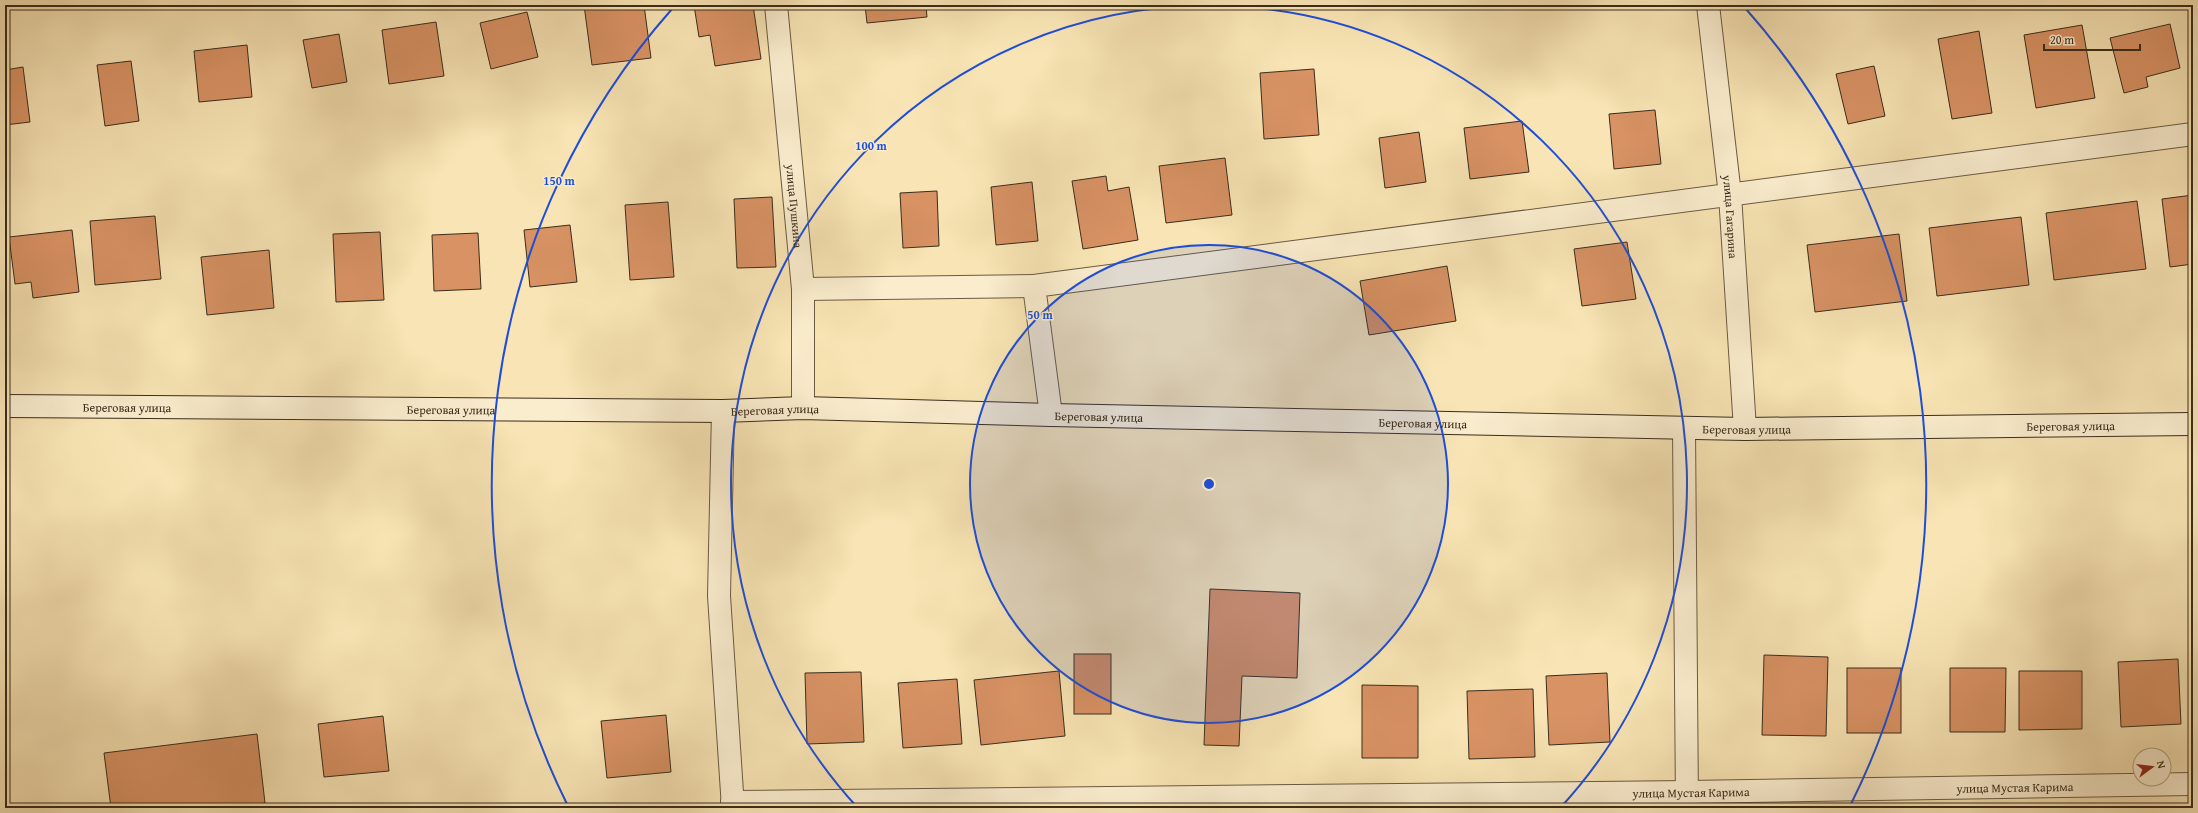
<svg xmlns="http://www.w3.org/2000/svg" width="2198" height="813" viewBox="0 0 2198 813" font-family="'Gentium Book Plus',serif">
<style>
.building{fill:#d89264;stroke:#3a2d1c}
.lines{fill:none;stroke-linecap:round;stroke-linejoin:round}
.minor-casing{stroke:#6a5b42;stroke-width:24}
.secondary-casing{stroke:#3a2d1c;stroke-width:24}
.minor{stroke:#faedce;stroke-width:22}
.secondary{stroke:#faedce;stroke-width:22}
.ring{fill:none;stroke:#1d4ed8;stroke-width:2}
.labels{text-anchor:middle;dominant-baseline:central;stroke-width:3;stroke-linejoin:round;paint-order:stroke}
.street-label{font-size:12px;fill:#3a2d1c;stroke:#faedce}
.centre{fill:#1d4ed8;stroke:#faedce;stroke-width:2}
.ring-label{font-size:12px;text-anchor:middle;font-weight:bold;fill:#1d4ed8;stroke:#faedce;stroke-width:3;stroke-linejoin:round;paint-order:stroke}
</style>
<rect width="100%" height="100%" fill="#f8e4b4"/>
<filter id="stains"><feTurbulence type="fractalNoise" baseFrequency=".005" numOctaves="4"/><feColorMatrix values="0 0 0 0 .2 0 0 0 0 .09 0 0 0 0 .02 0 0 0 .5 -.17"/></filter>
<radialGradient id="worn" r=".72"><stop offset=".6" stop-color="#630" stop-opacity="0"/><stop offset="1" stop-color="#630" stop-opacity=".3"/></radialGradient>
<g class="building">
<polygon points="584,5 644,5 651,58 592,65"/>
<polygon points="694,5 753,5 761,59 715,66 710,35 699,37"/>
<polygon points="865,5 926,5 927,17 867,23"/>
<polygon points="527,12 538,57 491,69 480,23"/>
<polygon points="436,22 444,76 389,84 382,30"/>
<polygon points="2170,24 2180,68 2146,77 2148,87 2124,93 2110,38"/>
<polygon points="2082,25 2095,98 2036,108 2024,35"/>
<polygon points="1979,31 1992,113 1952,119 1938,39"/>
<polygon points="339,34 347,82 312,88 303,40"/>
<polygon points="247,45 252,97 199,102 194,51"/>
<polygon points="131,61 139,121 105,126 97,65"/>
<polygon points="1874,66 1885,116 1848,124 1836,74"/>
<polygon points="23,67 30,122 5,125 5,70"/>
<polygon points="1314,69 1319,135 1264,139 1260,73"/>
<polygon points="1655,110 1661,164 1614,169 1609,114"/>
<polygon points="1522,121 1529,172 1470,179 1464,128"/>
<polygon points="1419,132 1426,182 1385,188 1379,138"/>
<polygon points="1225,158 1232,215 1166,223 1159,166"/>
<polygon points="1106,176 1108,191 1129,187 1138,240 1083,249 1072,181"/>
<polygon points="1032,182 1038,241 996,245 991,187"/>
<polygon points="937,191 939,246 903,248 900,193"/>
<polygon points="2193,195 2193,264 2170,267 2162,199"/>
<polygon points="772,197 776,267 737,268 734,199"/>
<polygon points="2137,201 2146,269 2054,280 2046,213"/>
<polygon points="668,202 674,277 630,280 625,205"/>
<polygon points="155,216 161,279 95,285 90,221"/>
<polygon points="2021,217 2029,285 1937,296 1929,228"/>
<polygon points="570,225 577,282 530,287 524,230"/>
<polygon points="72,230 79,292 33,298 31,282 15,284 9,237"/>
<polygon points="380,232 384,300 336,302 333,234"/>
<polygon points="478,233 481,289 434,291 432,235"/>
<polygon points="1899,234 1907,301 1815,312 1807,245"/>
<polygon points="1627,242 1636,299 1582,306 1574,249"/>
<polygon points="269,250 274,308 207,315 201,257"/>
<polygon points="1447,266 1456,321 1369,335 1360,281"/>
<polygon points="1210,589 1300,593 1297,678 1242,676 1239,746 1204,745"/>
<rect x="1074" y="654" width="37" height="60"/>
<polygon points="1764,655 1828,657 1826,736 1762,735"/>
<polygon points="2178,659 2181,724 2121,727 2118,662"/>
<rect x="1847" y="668" width="54" height="65"/>
<polygon points="1950,668 2006,668 2005,732 1950,732"/>
<polygon points="1059,671 1065,736 981,745 974,680"/>
<polygon points="2019,671 2082,671 2082,729 2019,730"/>
<polygon points="861,672 864,742 807,744 805,673"/>
<polygon points="1607,673 1610,742 1549,745 1546,676"/>
<polygon points="957,679 962,744 903,748 898,683"/>
<polygon points="1362,685 1418,686 1418,758 1362,758"/>
<polygon points="1533,689 1535,757 1469,759 1467,691"/>
<polygon points="666,715 671,772 607,778 601,721"/>
<polygon points="383,716 389,771 324,777 318,724"/>
<polygon points="257,734 265,803 226,808 111,808 104,753"/>
</g>
<g class="lines">
<g class="minor-casing">
<g id="minor">
<path id="s1" d="M 776,5 L 803,289 L 803,408"/>
<path id="s2" d="M 1708,5 L 1730,195 L 1745,429"/>
<polyline points="803,289 1034,286"/>
<polyline points="723,411 719,596 733,808"/>
<polyline points="1051,415 1034,286 2193,134"/>
<polyline points="1684,428 1687,808"/>
<path id="s3" d="M 732,802 L 1688,792 L 2193,784"/>
</g>
</g>
<g class="secondary-casing">
<g id="secondary">
<path id="s4" d="M 5,406 L 723,411 L 803,408 L 1051,415 L 1745,429 L 2193,424"/>
</g>
</g>
<use href="#minor" class="minor"/>
<use href="#secondary" class="secondary"/>
</g>
<circle cx="1209" cy="484" r="239" fill="#1d4ed8" fill-opacity=".12"/>
<g class="ring">
<circle cx="1209" cy="484" r="239"/>
<path d="M857 807A478 478 0 1 1 1561 807"/>
<path d="M567 804A717 717 0 0 1 672 9M1746 9A717 717 0 0 1 1851 804"/>
</g>
<g class="labels">
<g class="street-label">
<text stroke="none"><textPath href="#s1" startOffset="202">улица Пушкина</textPath></text>
<text stroke="none"><textPath href="#s2" startOffset="213">улица Гагарина</textPath></text>
<text stroke="none"><textPath href="#s4" startOffset="122">Береговая улица</textPath></text>
<text stroke="none"><textPath href="#s4" startOffset="446">Береговая улица</textPath></text>
<text stroke="none"><textPath href="#s4" startOffset="770">Береговая улица</textPath></text>
<text stroke="none"><textPath href="#s4" startOffset="1094">Береговая улица</textPath></text>
<text stroke="none"><textPath href="#s4" startOffset="1418">Береговая улица</textPath></text>
<text stroke="none"><textPath href="#s4" startOffset="2066">Береговая улица</textPath></text>
<text stroke="none"><textPath href="#s4" startOffset="1742">Береговая улица</textPath></text>
<text stroke="none"><textPath href="#s3" startOffset="1283">улица Мустая Карима</textPath></text>
<text stroke="none"><textPath href="#s3" startOffset="959">улица Мустая Карима</textPath></text>
</g>
</g>
<circle cx="1209" cy="484" r="6" class="centre"/>
<g class="ring-label">
<text x="871" y="150">100 m</text>
<text x="559" y="185">150 m</text>
<text x="1040" y="319">50 m</text>
</g>
<rect width="2198" height="813" fill="none" stroke="#f8e4b4" stroke-width="20"/>
<rect x="6" y="6" width="2186" height="801" fill="none" stroke="#3a2d1c" stroke-width="2"/>
<rect x="10" y="10" width="2178" height="793" fill="none" stroke="#3a2d1c"/>
<g transform="translate(2152 767) rotate(75)"><circle r="19" fill="#faedce" stroke="#ada087"/>
<path d="M0-3L7 15L0 10L-7 15Z" fill="#8f2418"/>
<text y="-6" font-size="11" font-weight="bold" text-anchor="middle" fill="#3a2d1c">N</text>
</g>
<path d="M2044 44v6h96v-6" fill="none" stroke="#3a2d1c" stroke-width="2"/>
<text x="2050" y="44" font-size="12" fill="#3a2d1c" stroke="#faedce" stroke-width="3" paint-order="stroke">20 m</text>
<rect width="100%" height="100%" filter="url(#stains)"/>
<rect width="100%" height="100%" fill="url(#worn)"/>
</svg>
